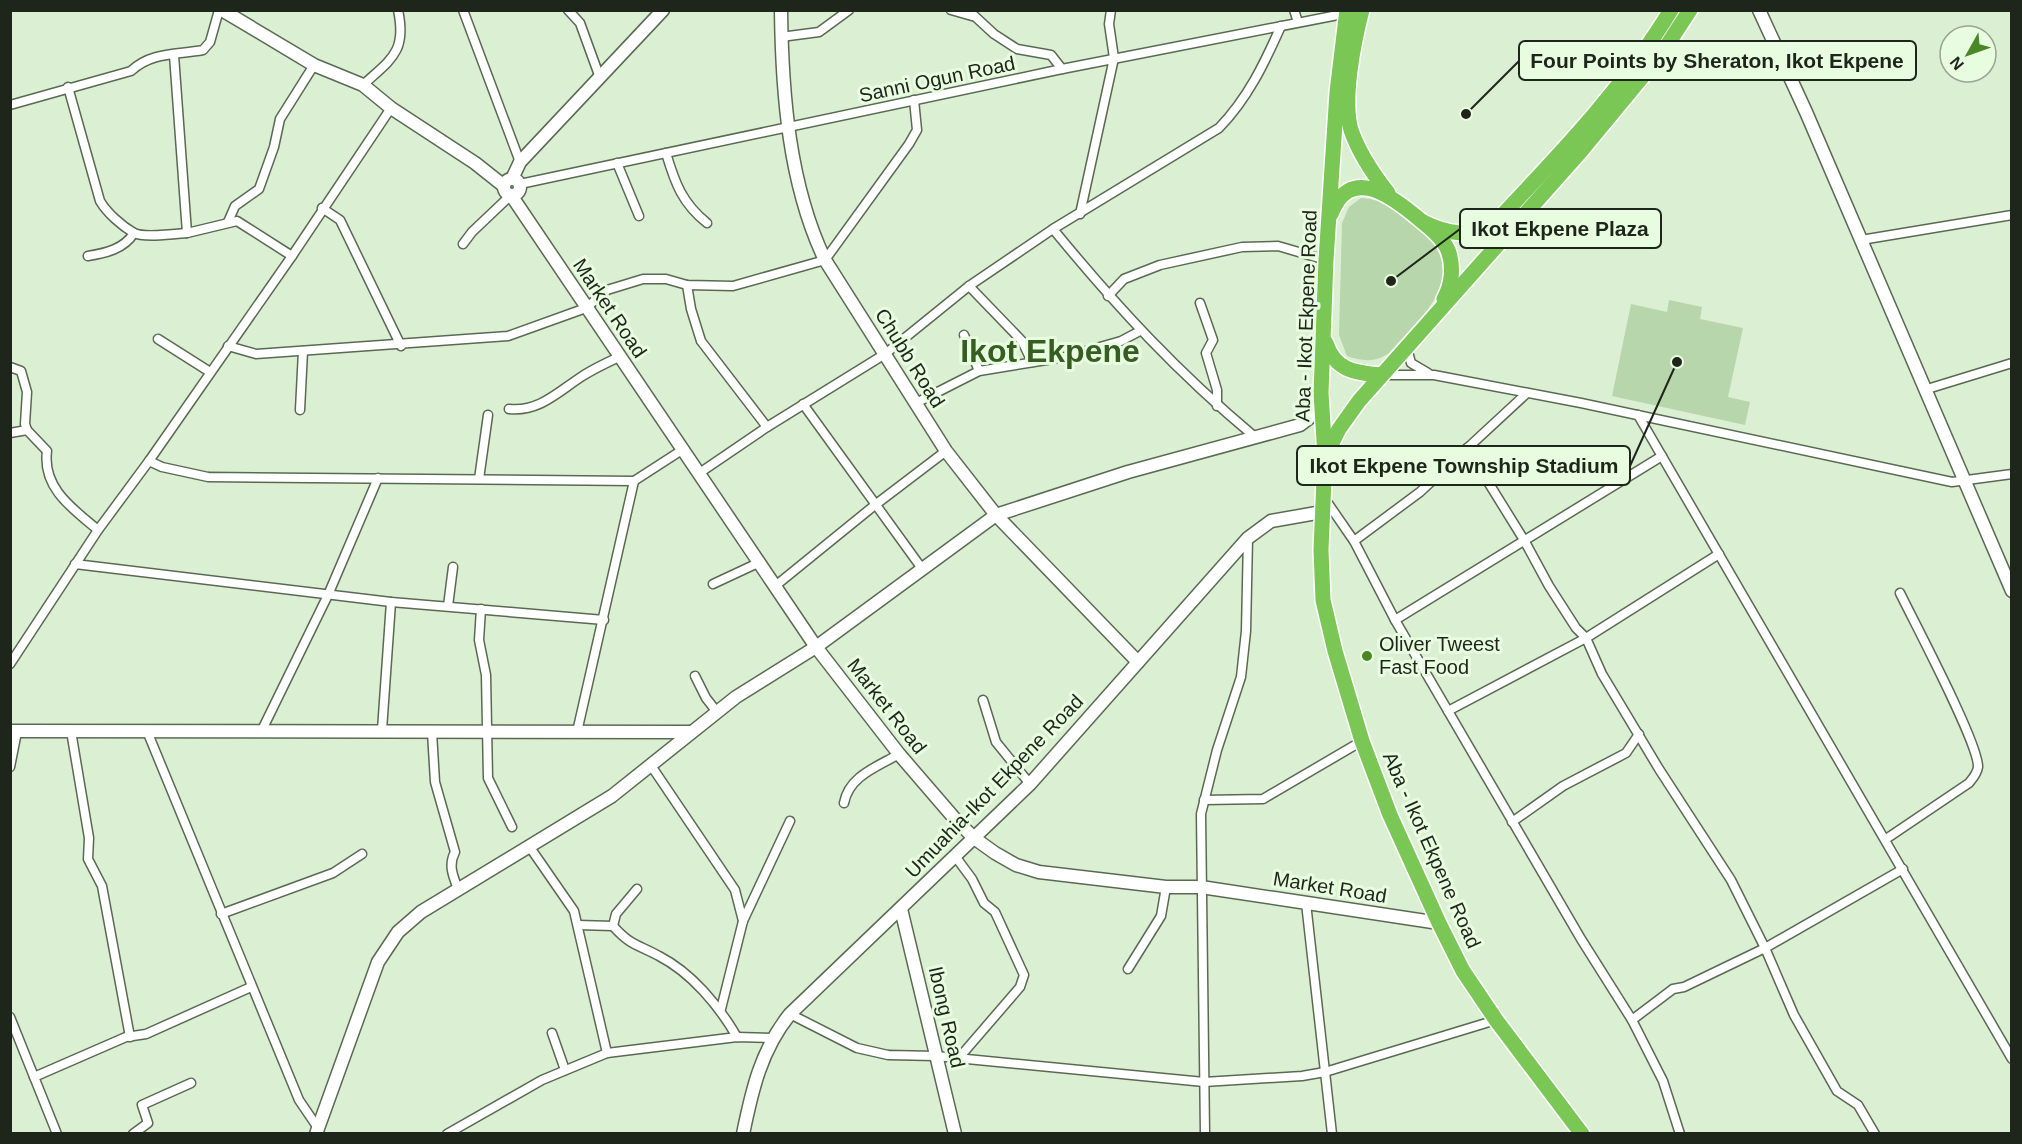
<svg xmlns="http://www.w3.org/2000/svg" width="2022" height="1144" viewBox="0 0 2022 1144" font-family="Helvetica,sans-serif">
<style>
.green{fill:#b8d6ac}
.lines{fill:none;stroke-linecap:round;stroke-linejoin:round}
.street-casing{stroke:#596a52;stroke-width:11}
.secondary-casing{stroke:#596a52;stroke-width:15}
.highway-casing{stroke:#fff;stroke-width:18}
.street{stroke:#fff;stroke-width:8}
.secondary{stroke:#fff;stroke-width:12}
.highway{stroke:#7bc756;stroke-width:15}
.poi-dot{fill:#498727;stroke:#e8fde0;stroke-width:2}
.labels{text-anchor:middle;dominant-baseline:central;stroke-width:6;stroke-linejoin:round;paint-order:stroke}
.street-label{font-size:20px;fill:#1e251b;stroke:#e8fde0}
.poi-label{font-size:20px;fill:#1e251b;stroke:#e8fde0;text-anchor:start}
.town-label{font-size:32px;font-weight:bold;fill:#365e22;stroke:#e8fde0}
.leader{fill:none;stroke:#1e251b;stroke-width:2}
.callout-dot{fill:#1e251b;stroke:#e8fde0;stroke-width:2}
.callout{fill:#e8fde0;stroke:#1e251b;stroke-width:2}
.callout-label{font-size:21px;text-anchor:middle;font-weight:bold;fill:#1e251b}
</style>
<rect width="100%" height="100%" fill="#dbefd3"/>
<g class="green">
<path d="M 1361,198 C 1387,200 1398,210 1417,226 C 1474,275 1425,312 1389,353 C 1375,363 1362,361 1347,356 L 1339,335 L 1342,223 L 1349,207 Z"/>
<polygon points="1669,300 1702,307 1700,319 1743,328 1728,397 1750,402 1745,425 1612,396 1631,304 1667,312"/>
</g>
<g class="lines">
<g class="street-casing">
<g id="street">
<polyline points="463,10 520,162"/>
<polyline points="568,10 580,23 600,78"/>
<polyline points="951,10 972,16"/>
<polyline points="968,10 994,34 1017,49 1051,55 1062,69"/>
<polyline points="1294,10 1298,22"/>
<polyline points="781,37 819,32 849,10"/>
<polyline points="174,55 187,233 237,221 292,256"/>
<path d="M 363,85 C 391,59 407,52 398,10"/>
<path d="M 68,87 L 100,201 C 107,213 122,226 134,233 C 144,238 175,234 187,233"/>
<path d="M 10,105 L 131,71 C 151,52 176,55 203,50 L 210,42 L 219,10"/>
<path d="M 666,153 C 675,183 682,203 707,223"/>
<polyline points="617,163 639,216"/>
<polyline points="520,184 1062,69 1348,13"/>
<polyline points="322,208 340,220 401,346"/>
<polyline points="1080,214 1114,58 1109,24 1111,10"/>
<polyline points="228,222 235,206 259,189 274,147 280,119 314,65"/>
<path d="M 1053,229 C 1117,307 1177,372 1255,437"/>
<polyline points="1861,240 2012,215"/>
<polyline points="463,244 472,232 511,195"/>
<path d="M 88,256 C 106,253 124,249 134,233"/>
<polyline points="687,285 691,309 701,341 767,427"/>
<polyline points="969,286 1022,341 1032,362"/>
<polyline points="1108,296 1124,279 1160,265 1242,247 1278,246 1326,260"/>
<polyline points="1200,303 1213,340 1206,353 1217,390 1217,406"/>
<polyline points="964,335 979,371"/>
<polyline points="158,339 210,372"/>
<polyline points="228,346 256,354 508,336 586,308 607,290 643,279 666,279 687,285 733,286 825,260 909,144 917,130 914,100"/>
<polyline points="1407,348 1411,363 1428,373"/>
<path d="M 10,367 L 21,371 L 27,392 L 25,424 L 27,430 L 47,451 C 42,488 73,509 98,530"/>
<polyline points="1384,375 1434,375 1581,403 1952,482 2012,474"/>
<polyline points="1924,390 2012,363"/>
<polyline points="916,403 979,371 1065,357 1121,341 1140,331"/>
<polyline points="803,404 923,570"/>
<path d="M 509,409 C 539,412 558,392 581,377 C 593,369 606,363 619,357"/>
<polyline points="300,410 303,351"/>
<polyline points="1638,415 2012,1059"/>
<polyline points="10,433 27,430"/>
<polyline points="1467,448 1524,540 1549,586 1576,628 1586,638 1602,674 1659,769 1731,880 1765,948 1794,1015 1837,1091 1858,1105 1875,1134"/>
<polyline points="149,461 162,467 208,477 634,481 682,450"/>
<path d="M 698,474 L 767,427 L 885,354 L 969,286 L 1053,229 L 1219,128 C 1248,98 1264,64 1281,26"/>
<polyline points="479,479 488,415"/>
<polyline points="1325,499 1354,541 1395,620 1581,939 1632,1020 1663,1081 1680,1134"/>
<polyline points="1354,541 1420,492 1527,393"/>
<polyline points="75,564 391,602 604,620"/>
<polyline points="713,584 758,563"/>
<polyline points="774,587 875,505 946,451"/>
<polyline points="448,606 453,567"/>
<polyline points="481,609 479,640 486,675 488,778 512,827"/>
<polyline points="1395,620 1662,456"/>
<polyline points="10,664 98,530 149,461 292,256 391,108"/>
<polyline points="695,676 706,698 717,712"/>
<polyline points="983,700 996,742 1030,784"/>
<polyline points="1448,711 1586,638 1719,554"/>
<polyline points="382,730 391,602"/>
<polyline points="71,731 89,838 88,859 102,886 130,1037"/>
<polyline points="147,731 299,1100 318,1128"/>
<polyline points="261,732 328,595 378,478"/>
<path d="M 432,732 L 435,782 L 455,852 C 448,865 453,876 458,889"/>
<polyline points="577,732 634,481"/>
<polyline points="10,767 17,732"/>
<polyline points="652,767 735,890 743,921"/>
<polyline points="1204,800 1263,799 1362,741"/>
<path d="M 844,803 C 849,776 877,767 899,754"/>
<polyline points="1512,822 1563,786 1626,753 1639,734"/>
<path d="M 1886,839 L 1969,783 C 1973,778 1977,774 1978,767 C 1979,744 1914,622 1900,593"/>
<polyline points="529,846 574,911 607,1053"/>
<polyline points="955,856 972,879 984,903 995,912 1024,975 1020,987 958,1059"/>
<path d="M 637,889 L 616,914 L 613,926 C 631,946 637,944 659,956 C 692,973 719,1006 737,1037"/>
<polyline points="1306,903 1332,1134"/>
<polyline points="221,914 333,873 362,854"/>
<polyline points="578,925 613,926"/>
<polyline points="1128,969 1161,916 1166,887"/>
<polyline points="721,1009 743,921 790,821"/>
<polyline points="790,1014 857,1048 888,1055 936,1056 1204,1082 1302,1076 1325,1072 1496,1020"/>
<polyline points="10,1017 57,1134"/>
<polyline points="1632,1020 1673,989 1684,987 1765,948 1903,869"/>
<polyline points="552,1033 565,1070"/>
<polyline points="34,1077 126,1037 146,1034 251,987"/>
<polyline points="133,1134 148,1123 142,1105 191,1083"/>
<polyline points="447,1134 542,1080 607,1053 737,1037 774,1038"/>
<polyline points="1205,1134 1201,814 1217,750 1241,677 1246,631 1248,538"/>
</g>
</g>
<g class="secondary-casing">
<g id="secondary">
<polyline points="222,10 314,65 363,85 391,108 475,163 504,186"/>
<path d="M 781,10 C 782,94 789,185 825,260 L 946,451 L 996,515 L 1138,662"/>
<polyline points="1759,10 1806,112 2012,591"/>
<circle cx="512" cy="187" r="8"/>
<polyline points="512,179 520,162 663,10"/>
<polyline points="511,195 816,647 899,754 955,819 974,838 995,853 1016,865 1039,872 1166,887 1201,887 1439,923"/>
<polyline points="10,731 691,732"/>
<polyline points="901,909 955,1134"/>
<polyline points="316,1134 378,962 398,932 421,912 612,796 736,697 816,647 996,515 1128,472 1300,425 1308,419 1321,403"/>
<path d="M 743,1134 C 752,1090 761,1050 790,1014 L 1030,784 L 1248,538 L 1271,521 L 1322,512"/>
</g>
</g>
<g class="highway-casing">
<g id="highway">
<polyline points="1347,10 1337,92 1326,260 1321,393 1325,456 1321,550 1323,600 1335,651 1362,741 1390,815 1439,923 1463,971 1496,1020 1582,1134"/>
<path d="M 1362,10 C 1354,41 1342,99 1351,130 C 1359,153 1373,174 1388,193"/>
<path d="M 1331,214 C 1349,167 1387,193 1413,214 C 1425,224 1441,235 1448,250 C 1454,266 1452,285 1444,299"/>
<path d="M 1423,222 C 1449,235 1468,237 1494,224 C 1557,157 1623,89 1671,10"/>
<path d="M 1326,343 C 1335,370 1354,373 1381,375"/>
<polyline points="1326,455 1339,429 1359,401 1581,151 1662,53 1690,10"/>
</g>
</g>
<use href="#street" class="street"/>
<use href="#secondary" class="secondary"/>
<use href="#highway" class="highway"/>
</g>
<circle class="poi-dot" cx="1367" cy="656" r="6"/>
<g class="labels">
<g class="street-label">
<text transform="translate(937 79) rotate(-12)">Sanni Ogun Road</text>
<text transform="translate(610 308) rotate(56)">Market Road</text>
<text transform="translate(1306 316) rotate(-88)">Aba - Ikot Ekpene Road</text>
<text transform="translate(910 358) rotate(58)">Chubb Road</text>
<text transform="translate(887 706) rotate(52)">Market Road</text>
<text transform="translate(994 786) rotate(-46)">Umuahia-Ikot Ekpene Road</text>
<text transform="translate(1432 850) rotate(66)">Aba - Ikot Ekpene Road</text>
<text transform="translate(1330 887) rotate(9)">Market Road</text>
<text transform="translate(947 1017) rotate(77)">Ibong Road</text>
</g>
<g class="poi-label">
<text x="1379" y="644">Oliver Tweest<tspan x="1379" dy="23">Fast Food</tspan></text>
</g>
<g class="town-label">
<text x="1050" y="351">Ikot Ekpene</text>
</g>
</g>
<path class="leader" d="M1466 114L1519 61M1391 281L1460 229M1677 362L1630 466"/>
<g class="callout-dot">
<circle cx="1466" cy="114" r="6"/>
<circle cx="1391" cy="281" r="6"/>
<circle cx="1677" cy="362" r="6"/>
</g>
<g class="callout">
<rect x="1519" y="41" width="397" height="39" rx="6"/>
<rect x="1460" y="209" width="201" height="39" rx="6"/>
<rect x="1297" y="446" width="333" height="39" rx="6"/>
</g>
<g class="callout-label">
<text x="1717" y="68">Four Points by Sheraton, Ikot Ekpene</text>
<text x="1560" y="236">Ikot Ekpene Plaza</text>
<text x="1464" y="473">Ikot Ekpene Township Stadium</text>
</g>
<rect width="2022" height="1144" fill="none" stroke="#1e251b" stroke-width="24"/>
<g transform="translate(1968 54) rotate(230)"><circle r="28" fill="#e8fde0" stroke="#97a791" stroke-width="1.5"/>
<path d="M0-4.5L10 22L0 15L-10 22Z" fill="#498727"/>
<text y="-9" font-size="16" font-weight="bold" text-anchor="middle" fill="#1e251b">N</text>
</g>
</svg>
